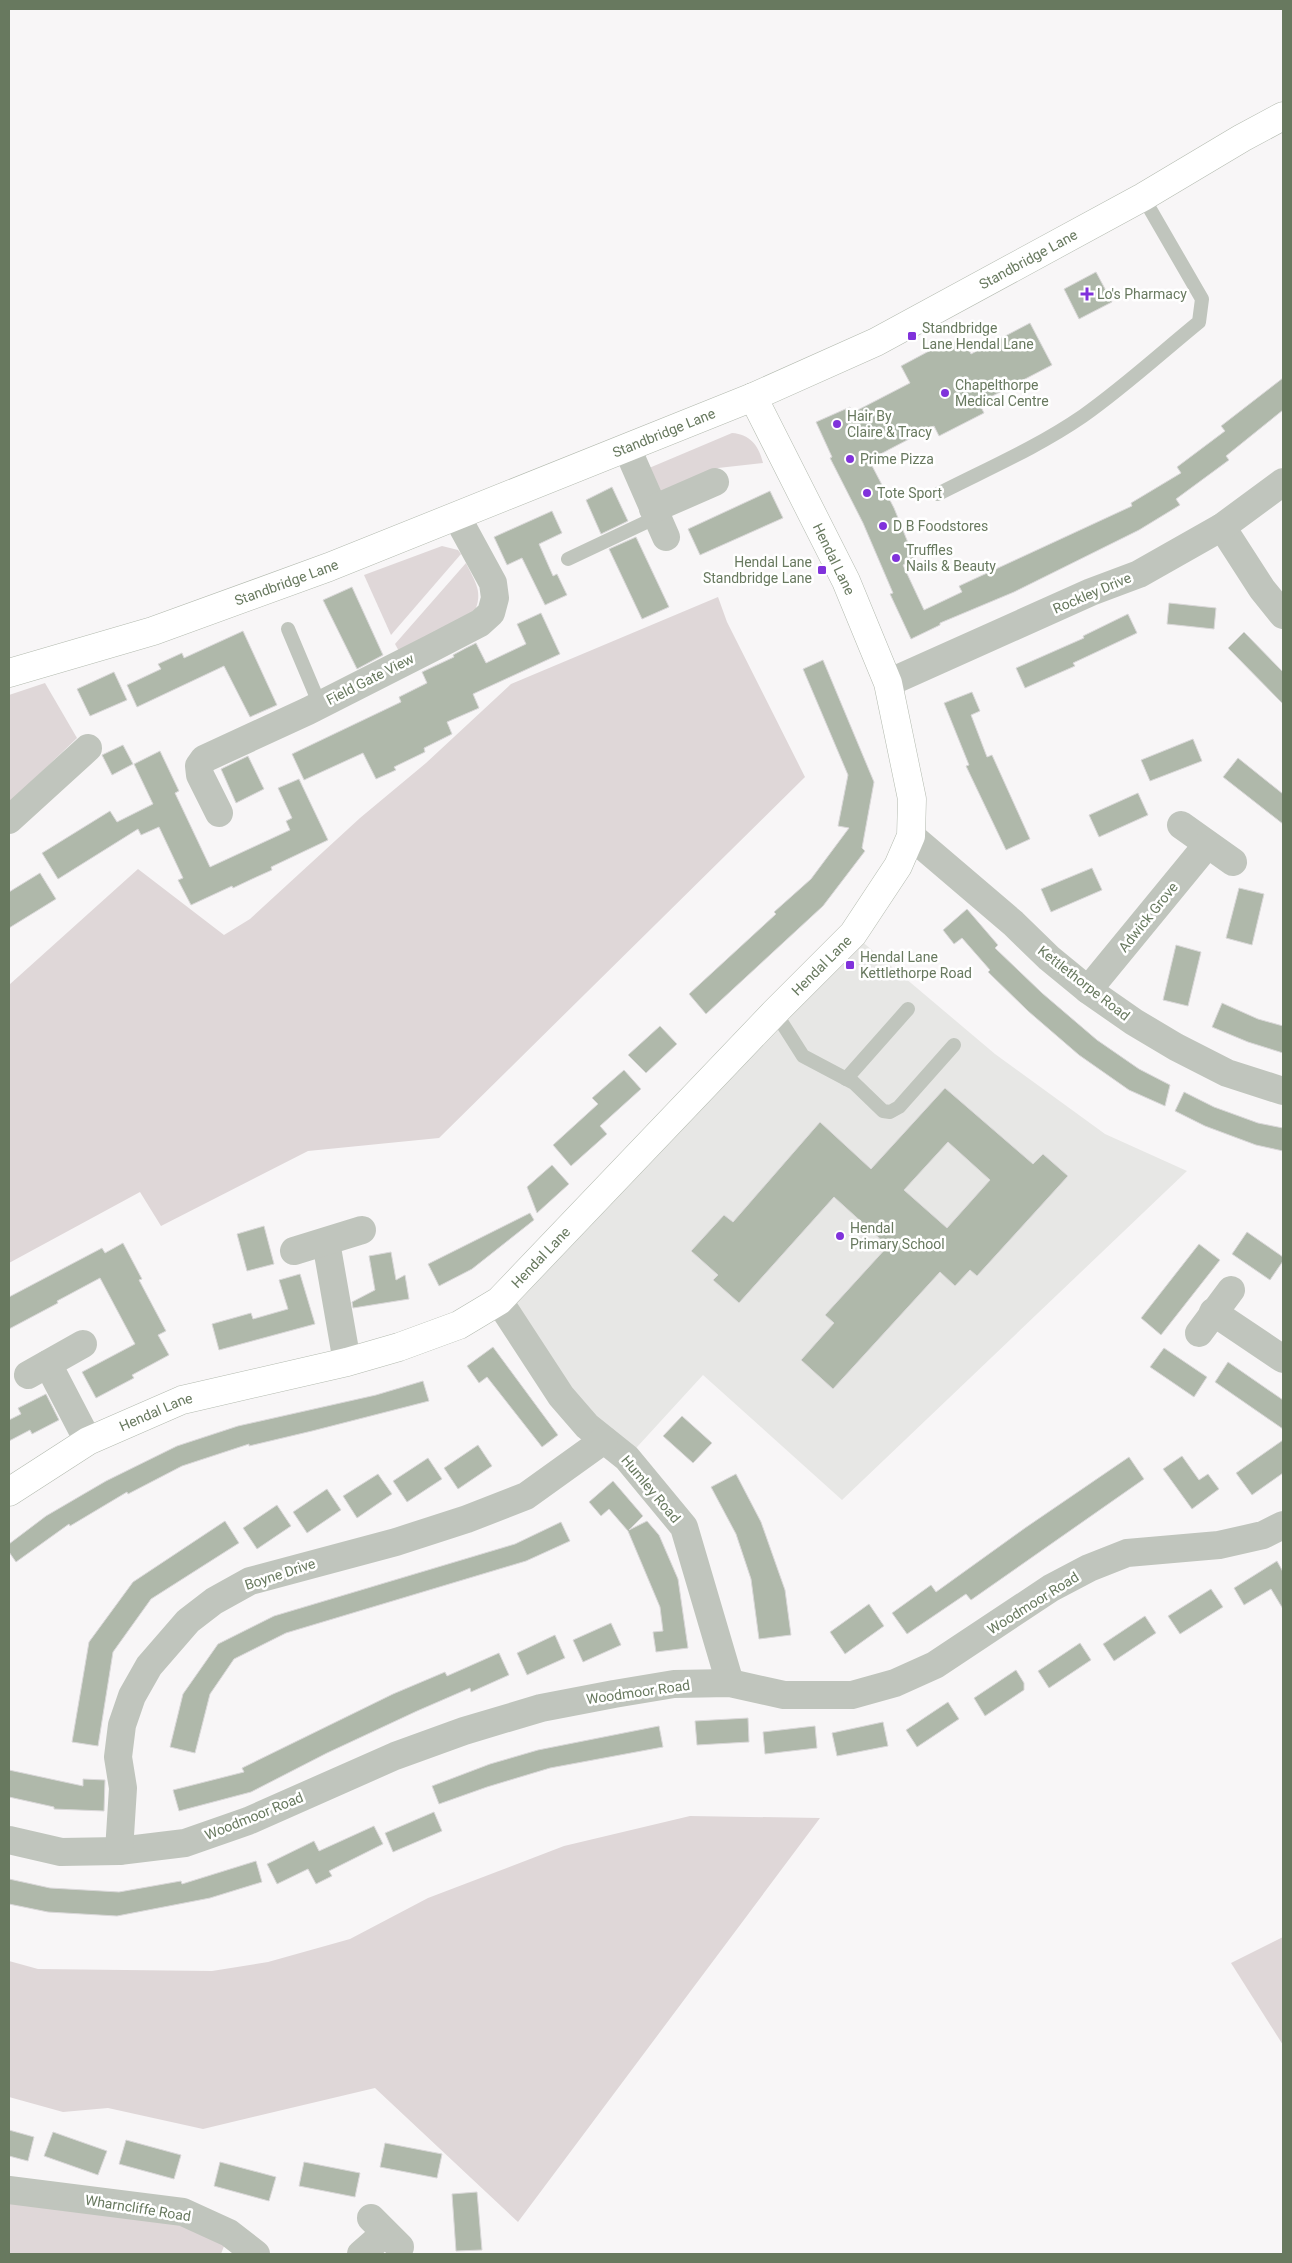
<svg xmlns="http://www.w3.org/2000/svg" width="1292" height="2263" viewBox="0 0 1292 2263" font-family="Roboto,sans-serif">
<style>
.built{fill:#e7e7e5}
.green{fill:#dfd7d8}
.building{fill:#afb8aa;stroke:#dad8d9;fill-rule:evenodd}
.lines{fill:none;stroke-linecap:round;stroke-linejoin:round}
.secondary-casing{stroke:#b3baaf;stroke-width:29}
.lane{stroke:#c0c5bd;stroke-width:14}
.street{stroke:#c0c5bd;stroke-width:28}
.secondary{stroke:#fff;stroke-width:28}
.poi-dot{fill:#8032db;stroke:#fff;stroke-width:2}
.labels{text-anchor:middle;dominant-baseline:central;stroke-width:5;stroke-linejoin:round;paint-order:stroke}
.street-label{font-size:14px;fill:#68795f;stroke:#fff}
.poi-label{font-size:14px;fill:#68795f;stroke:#fff;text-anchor:start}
</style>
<rect width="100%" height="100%" fill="#f8f6f7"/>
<polygon class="built" points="853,934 995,1054 1105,1134 1187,1171 842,1500 703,1375 627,1458 499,1301"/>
<g class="green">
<path d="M 732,433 C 750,434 759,446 763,463 L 718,468 L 653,498 L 642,471 Z"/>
<polygon points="442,546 458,550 461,554 391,635 364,575"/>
<path d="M 466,563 C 475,582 484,592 474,613 L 400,653 L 395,644 Z"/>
<polygon points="718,597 727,622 805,777 439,1138 308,1151 161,1226 140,1192 9,1263 9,985 138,869 224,935 250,919 360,818 426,763 511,684"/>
<polygon points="45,683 77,738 9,803 9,695"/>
<polygon points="690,1816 820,1818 518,2222 375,2088 203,2129 108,2108 63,2112 9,2097 9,1961 38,1969 212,1971 268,1962 350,1939 428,1898 564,1846"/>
<polygon points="1283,1937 1283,2045 1231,1963"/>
<polygon points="9,2190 229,2233 221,2254 9,2254"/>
</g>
<g class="building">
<polygon points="1096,272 1112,302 1079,319 1064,289"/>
<polygon points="1030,323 1052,365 979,403 984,413 939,436 934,426 869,460 894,508 915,560 903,565 924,610 962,592 959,586 1132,506 1131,503 1181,473 1177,467 1225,431 1221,426 1283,378 1283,410 1226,456 1229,460 1176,499 1180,505 1139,530 1014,592 940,623 940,625 911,639 890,594 893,593 863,523 830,458 832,457 816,422 850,407 852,413 910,383 901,366 946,342 948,345 963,338 971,354"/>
<polygon points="612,487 628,521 601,534 586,500"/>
<polygon points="770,491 783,518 700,555 688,529"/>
<polygon points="552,511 562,533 539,544 553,576 557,574 567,595 545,605 522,558 507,565 494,537"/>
<polygon points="636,537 669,607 642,619 609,549"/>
<polygon points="352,587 383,655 357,669 323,600"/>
<polygon points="1169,603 1216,608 1214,629 1167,624"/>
<polygon points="541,613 560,654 473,694 479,708 447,722 452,734 424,748 425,752 394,767 396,770 376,779 363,753 304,780 292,754 401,702 399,697 427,683 422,672 454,657 453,655 466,648 476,643 486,663 526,644 517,624"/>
<polygon points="1128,614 1137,633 1073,663 1075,666 1025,688 1016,668 1084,638 1083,636"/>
<polygon points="243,631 277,705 250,717 224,666 137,707 127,685 161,669 158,664 182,653 184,658"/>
<polygon points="1244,632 1283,672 1283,704 1228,648"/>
<polygon points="823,660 874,782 862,848 865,851 823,906 706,1014 689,994 776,914 774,912 811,879 849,828 838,826 848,775 803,669"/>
<polygon points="114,672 127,700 90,716 77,689"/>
<polygon points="972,692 980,711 971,715 987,757 992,755 1030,839 1006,850 966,766 969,765 944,703"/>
<polygon points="1193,739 1202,761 1150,781 1141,760"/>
<polygon points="123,745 133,764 112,775 102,755"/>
<polygon points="160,751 179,791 175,793 210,867 290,830 286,821 292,818 278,788 299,779 328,840 271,867 272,870 252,879 233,888 232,886 191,905 178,880 183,878 159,827 141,835 138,829 58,879 42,853 110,811 117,822 153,804 134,764"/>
<polygon points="248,756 264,789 236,803 221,769"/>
<polygon points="1238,758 1283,794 1283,824 1223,777"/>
<polygon points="1138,793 1148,815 1099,837 1089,815"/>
<polygon points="1092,868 1102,890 1051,912 1041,889"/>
<polygon points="40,873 56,899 9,928 9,892"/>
<polygon points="1239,888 1264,894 1252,945 1226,938"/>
<polygon points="967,909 998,945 995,948 1042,993 1097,1040 1139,1069 1170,1085 1165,1106 1129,1090 1079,1055 1028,1011 988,972 990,970 962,938 954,944 943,930"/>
<polygon points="1176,945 1201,952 1188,1006 1163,1000"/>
<polygon points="1222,1003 1258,1019 1283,1026 1283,1053 1248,1042 1212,1027"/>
<polygon points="660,1026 677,1044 646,1073 628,1055"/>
<polygon points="624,1070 641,1089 600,1126 607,1134 571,1166 553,1145 598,1104 592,1098"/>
<path d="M 945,1088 L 1033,1164 L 1043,1154 L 1068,1176 L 977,1276 L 970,1270 L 955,1286 L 940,1272 L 833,1389 L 801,1360 L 834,1323 L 825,1315 L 888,1246 L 834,1197 L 739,1303 L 713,1280 L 718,1275 L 691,1251 L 724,1215 L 733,1222 L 820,1122 L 871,1169 ZM 948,1142 L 990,1180 L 947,1228 L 904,1190 Z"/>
<polygon points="1184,1092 1214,1107 1258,1123 1283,1128 1283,1151 1256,1145 1205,1126 1175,1111"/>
<polygon points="552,1165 569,1184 537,1213 527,1187"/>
<polygon points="530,1213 534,1220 472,1269 439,1286 428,1264"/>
<polygon points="264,1226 274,1264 247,1271 237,1234"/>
<polygon points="1247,1232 1283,1257 1283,1261 1270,1280 1232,1254"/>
<polygon points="123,1243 142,1279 139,1280 166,1331 158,1335 169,1355 132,1375 134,1378 96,1398 82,1372 135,1344 100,1278 57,1301 58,1303 9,1329 9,1297 102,1248 105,1253"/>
<polygon points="1199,1244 1220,1260 1161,1335 1141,1318"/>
<polygon points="391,1252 396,1280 405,1275 409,1299 353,1308 352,1302 375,1290 369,1256"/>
<polygon points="300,1274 315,1324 219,1350 212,1324 251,1313 253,1319 288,1309 279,1280"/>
<polygon points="493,1347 558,1435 542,1447 487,1377 479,1383 467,1366"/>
<polygon points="1164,1348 1207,1377 1194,1397 1150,1367"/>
<polygon points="1228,1362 1283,1400 1283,1429 1215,1382"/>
<polygon points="423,1381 429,1401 312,1431 249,1446 249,1444 182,1466 128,1494 127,1492 70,1526 69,1524 16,1562 9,1552 9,1544 46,1516 106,1481 177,1446 238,1426 376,1395"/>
<polygon points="46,1394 59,1420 32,1434 30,1430 9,1441 9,1420 21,1414 18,1408"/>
<polygon points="682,1416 712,1443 693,1463 663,1436"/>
<polygon points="1283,1440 1283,1473 1252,1495 1236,1473"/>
<polygon points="478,1445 492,1466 458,1489 444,1468"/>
<polygon points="1182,1456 1199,1480 1208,1474 1219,1489 1192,1509 1163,1469"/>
<polygon points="1129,1457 1144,1479 971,1600 966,1594 907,1634 892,1613 931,1585 936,1592 1025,1528"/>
<polygon points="428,1458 442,1479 407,1502 393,1481"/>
<polygon points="378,1474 392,1494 357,1518 343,1496"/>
<polygon points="736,1474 761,1522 785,1590 791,1635 759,1639 751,1579 736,1534 711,1487"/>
<polygon points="613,1481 643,1516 629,1530 647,1521 659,1535 678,1579 688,1648 656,1652 653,1632 663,1631 660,1607 628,1531 609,1509 601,1516 589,1502"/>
<polygon points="327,1489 341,1510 307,1533 293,1512"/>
<polygon points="277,1505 291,1526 257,1549 243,1528"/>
<polygon points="225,1521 239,1543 151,1599 113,1652 98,1746 72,1742 89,1642 133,1582"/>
<polygon points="561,1522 570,1541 526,1561 286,1633 234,1659 210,1694 195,1753 170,1747 183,1694 218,1644 274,1616 515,1544"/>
<polygon points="1277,1561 1283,1572 1283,1609 1271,1589 1244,1605 1234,1588"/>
<polygon points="1211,1589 1223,1607 1180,1634 1168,1616"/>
<polygon points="869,1604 884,1626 845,1654 830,1632"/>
<polygon points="1145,1616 1156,1633 1114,1661 1103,1644"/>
<polygon points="611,1623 621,1645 583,1662 573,1640"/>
<polygon points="555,1635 565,1658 527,1675 517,1653"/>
<polygon points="1080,1643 1091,1660 1049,1688 1038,1671"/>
<polygon points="499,1653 509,1675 471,1692 470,1688 417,1711 327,1753 251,1792 179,1811 173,1790 244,1772 242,1768 393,1694 445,1672 447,1676"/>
<polygon points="1016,1670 1024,1683 1024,1690 985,1716 974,1698"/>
<polygon points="948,1702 959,1719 917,1747 906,1730"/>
<polygon points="748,1718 749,1742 697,1745 695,1721"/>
<polygon points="883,1722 888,1746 837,1756 832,1733"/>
<polygon points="659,1726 663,1747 550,1768 487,1787 439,1804 432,1786 490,1764 538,1750"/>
<polygon points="815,1726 817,1748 765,1754 763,1732"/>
<polygon points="9,1770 83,1786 83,1779 105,1780 104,1811 54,1809 54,1807 9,1797"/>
<polygon points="434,1812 442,1831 393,1852 385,1833"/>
<polygon points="374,1826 383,1844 329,1871 332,1876 316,1884 308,1869 277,1884 267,1864 314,1841 319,1851"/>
<polygon points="256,1861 262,1882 210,1898 117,1916 48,1912 9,1904 9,1879 50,1888 119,1892 181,1881 182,1884"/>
<polygon points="9,2130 34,2137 28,2161 9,2156"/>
<polygon points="53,2132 107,2151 98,2175 44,2156"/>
<polygon points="126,2140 181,2155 174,2179 119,2164"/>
<polygon points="385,2143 442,2154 437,2178 380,2167"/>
<polygon points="220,2162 276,2177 269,2201 214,2186"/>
<polygon points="304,2162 360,2173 355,2197 299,2186"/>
<polygon points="477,2192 482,2250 456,2251 452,2194"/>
</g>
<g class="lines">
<g class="secondary-casing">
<g id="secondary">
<path id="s1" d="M 9,673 L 153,631 L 329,567 L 753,397 L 876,342 L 1143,197 L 1242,138 L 1283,116"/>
<path id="s2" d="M 9,1492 L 88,1441 L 182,1400 L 347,1362 L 399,1347 L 459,1325 L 499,1301 L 775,1012 L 853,934 L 898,866 L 911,836 L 912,799 L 888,683 L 846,581 L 753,397"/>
</g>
</g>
<g class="lane">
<path d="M 938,494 C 987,469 1038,447 1083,416 C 1124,387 1161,353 1199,322 L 1202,299 L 1143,197"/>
<polyline points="568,559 657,517"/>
<polyline points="288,629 320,705"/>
<polyline points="775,1012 803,1056 854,1083 883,1111 890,1112 899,1107 954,1045"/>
<polyline points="846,1079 908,1009"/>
</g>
<g class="street">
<polyline points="627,448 666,537"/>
<polyline points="653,509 715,482"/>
<polyline points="1222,527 1262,589 1283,615"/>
<polyline points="888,683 1091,592 1139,574 1222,527 1283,482"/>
<polyline points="219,813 200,775 199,766 204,759 308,711 432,648 480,623 491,613 495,598 493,583 457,517"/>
<polyline points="9,820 88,748"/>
<polyline points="1181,825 1233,862"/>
<polyline points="911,836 1013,923 1049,958 1088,990 1134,1022 1176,1047 1227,1073 1283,1091"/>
<polyline points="1088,990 1207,845"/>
<polyline points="326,1242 347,1362"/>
<polyline points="294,1251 362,1230"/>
<polyline points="499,1301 561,1396 587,1426 627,1458 684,1527 730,1683"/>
<polyline points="1213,1312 1283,1359"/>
<polyline points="1199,1333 1231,1290"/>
<polyline points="48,1364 88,1441"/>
<polyline points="28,1375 83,1344"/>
<polyline points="9,1840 61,1852 119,1851 185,1843 248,1821 395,1756 464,1731 541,1708 614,1694 674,1684 730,1683 784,1695 852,1695 895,1683 935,1665 1051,1588 1089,1568 1127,1553 1219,1545 1263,1535 1283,1525"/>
<polyline points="119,1851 123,1788 118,1757 122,1725 132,1696 149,1666 188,1621 214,1601 250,1581 396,1542 467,1519 526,1496 604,1440"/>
<polyline points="9,2190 183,2212 229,2233 256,2254"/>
<polyline points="371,2218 400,2247"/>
<polyline points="361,2254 385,2233"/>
</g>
<use href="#secondary" class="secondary"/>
</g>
<g class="poi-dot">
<path d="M1084.5 286.5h5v5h5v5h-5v5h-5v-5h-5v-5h5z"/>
<rect x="907" y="331" width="10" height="10" rx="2.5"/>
<circle cx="945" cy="393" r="5"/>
<circle cx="837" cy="424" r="5"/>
<circle cx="850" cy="459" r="5"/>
<circle cx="867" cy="493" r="5"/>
<circle cx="883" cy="526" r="5"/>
<circle cx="896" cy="558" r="5"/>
<rect x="817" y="565" width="10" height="10" rx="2.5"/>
<rect x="845" y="960" width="10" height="10" rx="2.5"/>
<circle cx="840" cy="1236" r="5"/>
</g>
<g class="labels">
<g class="street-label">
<text stroke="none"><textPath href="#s1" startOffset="1102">Standbridge Lane</textPath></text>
<text stroke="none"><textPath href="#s1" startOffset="698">Standbridge Lane</textPath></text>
<text transform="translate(834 559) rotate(64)">Hendal Lane</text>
<text stroke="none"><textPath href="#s1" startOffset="292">Standbridge Lane</textPath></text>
<text transform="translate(1092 593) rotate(-23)">Rockley Drive</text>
<text transform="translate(370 679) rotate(-27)">Field Gate View</text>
<text transform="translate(1148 917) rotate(-51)">Adwick Grove</text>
<text stroke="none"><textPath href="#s2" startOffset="996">Hendal Lane</textPath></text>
<text transform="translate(1084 983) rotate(38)">Kettlethorpe Road</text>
<text stroke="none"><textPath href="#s2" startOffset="591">Hendal Lane</textPath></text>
<text stroke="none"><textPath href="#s2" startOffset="168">Hendal Lane</textPath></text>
<text transform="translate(651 1489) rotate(50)">Humley Road</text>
<text transform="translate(280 1574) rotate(-18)">Boyne Drive</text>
<text transform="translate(1033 1603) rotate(-32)">Woodmoor Road</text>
<text transform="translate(638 1692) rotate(-8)">Woodmoor Road</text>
<text transform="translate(254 1816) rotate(-22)">Woodmoor Road</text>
<text transform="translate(138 2208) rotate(9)">Wharncliffe Road</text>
</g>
<g class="poi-label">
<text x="1097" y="294">Lo's Pharmacy</text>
<text x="922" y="328">Standbridge<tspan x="922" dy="16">Lane Hendal Lane</tspan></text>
<text x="955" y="385">Chapelthorpe<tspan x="955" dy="16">Medical Centre</tspan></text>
<text x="847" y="416">Hair By<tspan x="847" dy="16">Claire &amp; Tracy</tspan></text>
<text x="860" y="459">Prime Pizza</text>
<text x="877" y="493">Tote Sport</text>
<text x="893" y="526">D B Foodstores</text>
<text x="906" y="550">Truffles<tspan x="906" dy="16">Nails &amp; Beauty</tspan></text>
<text x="812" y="562" text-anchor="end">Hendal Lane<tspan x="812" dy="16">Standbridge Lane</tspan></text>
<text x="860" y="957">Hendal Lane<tspan x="860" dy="16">Kettlethorpe Road</tspan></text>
<text x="850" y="1228">Hendal<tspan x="850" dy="16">Primary School</tspan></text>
</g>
</g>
<rect width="1292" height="2263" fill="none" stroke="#68795f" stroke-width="20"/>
</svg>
